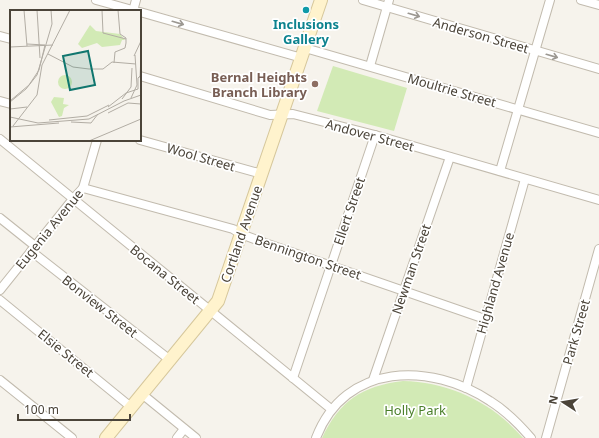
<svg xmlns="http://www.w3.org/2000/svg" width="599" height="438" viewBox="0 0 599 438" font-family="'Noto Sans',sans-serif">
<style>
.green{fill:#d2eab5}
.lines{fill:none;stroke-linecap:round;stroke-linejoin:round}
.street-casing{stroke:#c2bbae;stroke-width:10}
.secondary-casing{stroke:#d6c79b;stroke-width:14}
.street{stroke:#fff;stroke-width:8}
.secondary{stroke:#fff3cd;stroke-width:12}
.oneway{stroke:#9c9892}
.culture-dot{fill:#0f9aa8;stroke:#fff;stroke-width:1.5}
.education-dot{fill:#8d6e63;stroke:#fff;stroke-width:1.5}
.labels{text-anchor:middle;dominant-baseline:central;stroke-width:3.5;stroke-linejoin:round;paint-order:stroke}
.culture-label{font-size:13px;font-weight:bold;fill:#0d838f;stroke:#fff}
.street-label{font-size:13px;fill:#4b4439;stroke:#fff}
.education-label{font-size:13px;font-weight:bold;fill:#785e54;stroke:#fff;text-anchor:end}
.park-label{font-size:13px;fill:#4a7f2a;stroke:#fff}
.inset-road{fill:none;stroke:#b2ada4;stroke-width:1}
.view{fill:#0f766e;fill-opacity:0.15;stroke:#0f766e;stroke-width:2}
.inset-edge{fill:none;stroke:#4b4439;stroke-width:2}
</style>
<rect width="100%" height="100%" fill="#f6f3ec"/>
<g class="green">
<polygon points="333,66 407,88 394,131 317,111"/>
<path d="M 403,381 C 449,382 492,402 523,438 L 322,438 C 339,401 362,386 403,381 Z"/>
</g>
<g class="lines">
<g class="street-casing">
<g id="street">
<polyline points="96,0 136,11"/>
<polyline points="363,0 599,69"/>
<polyline points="581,0 599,5"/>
<polyline points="133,11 136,0"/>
<polyline points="140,12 302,58"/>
<polyline points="0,36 11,39"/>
<polyline points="305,48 599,133"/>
<polyline points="370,66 389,0"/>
<polyline points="140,76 270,115 293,114 375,135 599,200"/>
<polyline points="0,101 11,104"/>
<polyline points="0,139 331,409"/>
<polyline points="140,140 262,174"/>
<polyline points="500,171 550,0"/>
<polyline points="83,188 233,229 241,234 265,243 485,319"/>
<polyline points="0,218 35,246"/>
<polyline points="31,251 170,360"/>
<polyline points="0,290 73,199 83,188 97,140"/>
<polyline points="0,300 131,407"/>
<polyline points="293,378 375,135"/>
<polyline points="0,380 72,438"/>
<polyline points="373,380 450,157"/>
<polyline points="466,388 525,179"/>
<polyline points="142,394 196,438"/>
<polyline points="177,438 184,429"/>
<path d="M 316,438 C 345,362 431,362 490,401 C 506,411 519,424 531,438"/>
<polyline points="546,438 599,249"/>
</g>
</g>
<g class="secondary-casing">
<polyline id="secondary" points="106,438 218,301 321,0"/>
</g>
<use href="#street" class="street"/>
<use href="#secondary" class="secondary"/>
</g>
<defs><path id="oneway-shaft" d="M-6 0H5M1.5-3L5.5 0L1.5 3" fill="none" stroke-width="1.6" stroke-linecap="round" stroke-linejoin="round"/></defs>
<g class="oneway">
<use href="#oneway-shaft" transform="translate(414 15) rotate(16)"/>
<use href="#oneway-shaft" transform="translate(178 23) rotate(16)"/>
<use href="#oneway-shaft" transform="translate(552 56) rotate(16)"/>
</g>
<circle class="culture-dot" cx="306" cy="10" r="4"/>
<circle class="education-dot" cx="315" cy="84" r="4"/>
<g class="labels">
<g class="culture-label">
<text x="306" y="24">Inclusions<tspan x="306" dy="15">Gallery</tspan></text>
</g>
<g class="street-label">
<text transform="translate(481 35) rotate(16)">Anderson Street</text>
<text transform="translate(452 90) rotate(16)">Moultrie Street</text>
<text transform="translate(370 135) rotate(15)">Andover Street</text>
<text transform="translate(201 157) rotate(16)">Wool Street</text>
<text transform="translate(349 211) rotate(-71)">Ellert Street</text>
<text transform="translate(49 229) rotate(-51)">Eugenia Avenue</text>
<text transform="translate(241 234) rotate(-71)">Cortland Avenue</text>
<text transform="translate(308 257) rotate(19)">Bennington Street</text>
<text transform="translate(411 269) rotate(-71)">Newman Street</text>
<text transform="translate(165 274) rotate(39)">Bocana Street</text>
<text transform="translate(495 283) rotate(-74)">Highland Avenue</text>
<text transform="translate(100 306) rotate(38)">Bonview Street</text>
<text transform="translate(576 332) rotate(-74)">Park Street</text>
<text transform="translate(66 353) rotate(39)">Elsie Street</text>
</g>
<g class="education-label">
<text x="307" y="77">Bernal Heights<tspan x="307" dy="15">Branch Library</tspan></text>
</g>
<g class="park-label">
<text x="415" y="410">Holly Park</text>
</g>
</g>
<g transform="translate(10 10)">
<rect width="131" height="131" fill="#f6f3ec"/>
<path d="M 80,15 L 86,21 L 110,24 L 115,30 L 112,30 L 110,35 L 92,37 L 87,33 L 72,38 L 68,34 ZM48 72a7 7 0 1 1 14 0a7 7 0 1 1-14 0ZM 44,87 L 54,88 L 53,94 L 59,95 L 54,98 L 52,106 L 49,107 L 41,92 Z" fill="#d2eab5"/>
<path class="inset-road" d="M 14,0 L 17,36M 27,0 L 30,48M 92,0 L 93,23 L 116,29M 0,37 L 43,35M 38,44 L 63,57 L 79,59 L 93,59 L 102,52 L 126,54M 124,46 L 131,31M 104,53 L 105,42 L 115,38 L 116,33 L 116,28 L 110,24 L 108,0M 130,68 L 131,45M 121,88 L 127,75 L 125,45M 112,89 L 121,77 L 122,58M 0,91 L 19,75 L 29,60 L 35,35 L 17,34M 0,92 L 16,79 L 27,65 L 42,14 L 41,0M 98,97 L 116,83 L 128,79 L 128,68 L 130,66M 0,99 L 17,97M 98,103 L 118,93 L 131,94M 0,107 L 28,113 L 79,109 L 114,91 L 131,85M 39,110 L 77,106 L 99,95M 61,112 L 81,113 L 88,104M 3,116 L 27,85 L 32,55 L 60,0M 0,117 L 49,113M 79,131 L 131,109"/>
<path class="view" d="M 78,41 L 85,75 L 60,80 L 53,46 Z"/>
<rect width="131" height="131" class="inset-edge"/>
</g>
<g transform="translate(563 402) rotate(282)" stroke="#ffffff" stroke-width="3" paint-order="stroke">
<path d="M0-3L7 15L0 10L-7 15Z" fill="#4b4439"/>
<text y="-6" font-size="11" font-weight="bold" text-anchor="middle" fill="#4b4439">N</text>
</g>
<path d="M18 414v6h112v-6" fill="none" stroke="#4b4439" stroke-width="2"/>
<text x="24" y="414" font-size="12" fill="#4b4439" stroke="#ffffff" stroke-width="3" paint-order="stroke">100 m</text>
</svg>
